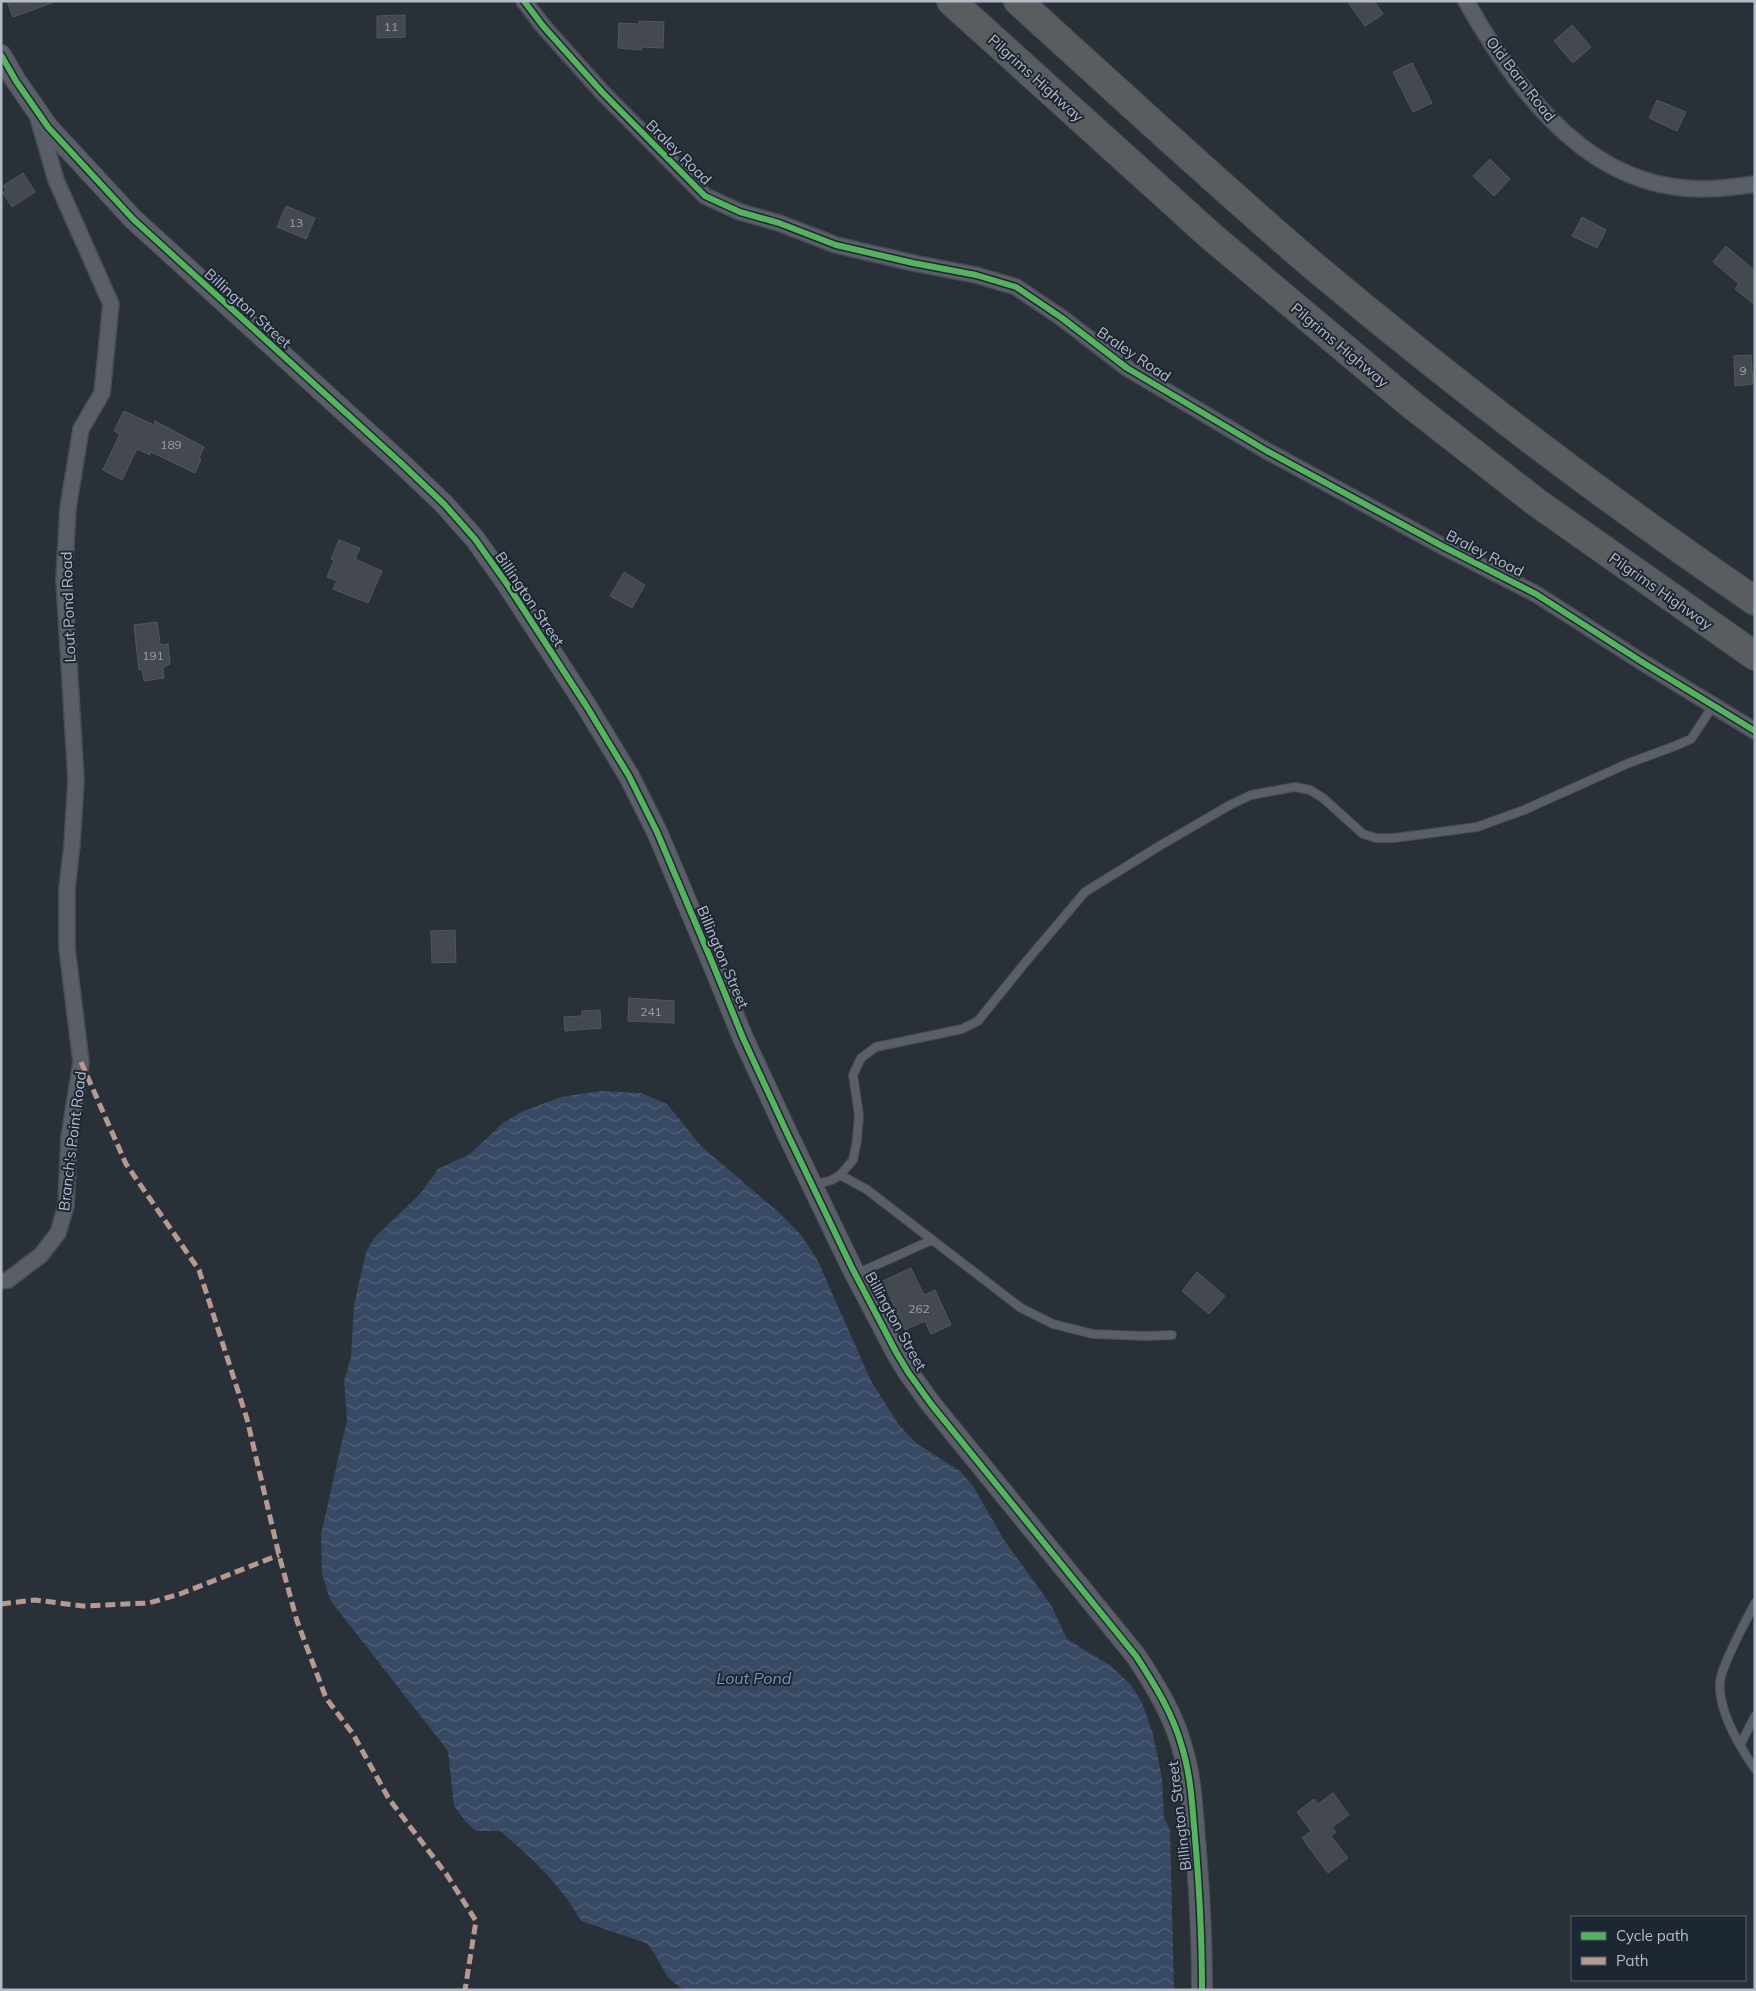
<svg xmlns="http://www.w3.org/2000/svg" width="1756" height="1991" viewBox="0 0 1756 1991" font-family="Mulish,sans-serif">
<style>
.water{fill:url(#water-waves)}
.building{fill:#444950;stroke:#52575f}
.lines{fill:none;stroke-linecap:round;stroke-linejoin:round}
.service-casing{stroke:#484c53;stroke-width:10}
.minor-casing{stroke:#484c53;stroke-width:18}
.tertiary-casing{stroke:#484c53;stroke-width:22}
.motorway-casing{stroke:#474c53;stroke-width:30}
.service{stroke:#5a5e66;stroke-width:8}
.minor{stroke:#5a5e66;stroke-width:15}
.tertiary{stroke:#5a5e66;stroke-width:20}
.motorway{stroke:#5a5d60;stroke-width:28}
.quiet{stroke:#b69a8f;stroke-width:5;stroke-dasharray:10 5;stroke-linecap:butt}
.cycleway-casing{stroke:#1d2633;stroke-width:9}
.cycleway{stroke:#56b35d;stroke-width:6}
.labels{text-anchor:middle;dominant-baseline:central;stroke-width:4;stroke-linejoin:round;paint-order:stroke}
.number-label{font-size:12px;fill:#989fab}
.street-label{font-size:15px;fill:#b4bcc9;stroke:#1d2633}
.water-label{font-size:16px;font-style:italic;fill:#7c92b1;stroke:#1d2633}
</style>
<defs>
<pattern id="water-waves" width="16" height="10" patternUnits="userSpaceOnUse" patternTransform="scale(1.25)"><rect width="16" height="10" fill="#384963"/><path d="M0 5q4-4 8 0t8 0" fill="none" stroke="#526178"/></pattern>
</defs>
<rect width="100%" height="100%" fill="#2a3038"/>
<path class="water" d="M 600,1091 L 641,1093 L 667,1104 L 701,1146 L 776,1210 L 801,1235 L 817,1259 L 871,1381 L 899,1425 L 916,1443 L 960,1471 L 973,1486 L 1004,1540 L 1051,1605 L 1067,1639 L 1111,1666 L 1131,1685 L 1142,1703 L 1153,1734 L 1162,1778 L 1164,1817 L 1170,1830 L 1174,1990 L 684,1990 L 668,1978 L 653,1951 L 646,1943 L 581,1921 C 561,1885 531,1857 500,1831 L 476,1831 L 466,1822 L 454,1806 L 448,1751 L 330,1600 L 322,1573 L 321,1534 L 347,1420 L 344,1381 L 351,1357 L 354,1305 L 366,1252 L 375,1237 L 420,1194 L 438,1169 L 470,1154 L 503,1123 L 521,1112 L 561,1097 Z"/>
<g class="building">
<polygon points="7,1 52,1 52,3 13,17"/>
<polygon points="1347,1 1374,1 1383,14 1365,26"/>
<polygon points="405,15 405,37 377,38 377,16"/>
<polygon points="639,21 664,22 663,48 641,47 642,50 618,48 619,23 639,24"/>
<polygon points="1572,25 1591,47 1573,63 1554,41"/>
<polygon points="1412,63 1432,103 1413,112 1393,72"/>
<polygon points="1657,100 1686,112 1677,131 1649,118"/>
<polygon points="1490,159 1510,179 1494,196 1473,176"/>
<polygon points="23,173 35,192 12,207 3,193 6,190 3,186"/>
<polygon points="286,206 315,218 306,239 277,227"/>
<polygon points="1582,217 1606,230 1597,248 1572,236"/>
<polygon points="1726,246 1753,269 1755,266 1755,305 1735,289 1739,284 1713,262"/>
<polygon points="1751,355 1753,384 1735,386 1734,356"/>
<polygon points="124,411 154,425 155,421 204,447 199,458 201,459 195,473 151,452 150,455 137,449 122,480 103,470 120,434 114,431"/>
<polygon points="339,540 360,548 355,559 382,571 368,603 333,589 337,581 327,577 334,560 331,559"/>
<polygon points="624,572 645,585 632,608 610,596"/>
<polygon points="157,622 160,643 162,645 168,644 170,664 163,667 164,678 144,681 142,669 139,670 134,625"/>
<polygon points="455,930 456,962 432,963 431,931"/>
<polygon points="629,998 674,1001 674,1023 628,1021"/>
<polygon points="600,1010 601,1028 565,1031 564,1017 582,1016 582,1011"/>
<polygon points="911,1268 924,1295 935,1290 951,1325 931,1334 925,1321 905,1330 883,1281"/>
<polygon points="1197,1272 1225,1296 1209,1314 1182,1291"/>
<polygon points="1333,1793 1349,1815 1332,1827 1336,1832 1331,1836 1348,1858 1328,1873 1302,1838 1311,1831 1297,1812 1314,1799 1318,1804"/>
</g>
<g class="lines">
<g class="service-casing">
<g id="service">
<polyline points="840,1175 866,1189 1021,1308 1053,1324 1093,1334 1145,1336 1172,1335"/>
<polyline points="814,1185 832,1180 840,1175 853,1160 857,1140 859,1115 853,1075 861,1058 876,1047 962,1029 978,1021 1024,964 1085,892 1161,845 1230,805 1251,795 1295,787 1310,790 1323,798 1363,834 1376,838 1394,838 1477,827 1524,810 1629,763 1675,746 1691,739 1713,706"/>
<polyline points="856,1274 932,1240"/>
<path d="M 1755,1603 C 1744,1625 1730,1649 1722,1673 C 1712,1701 1739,1746 1755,1769"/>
<polyline points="1740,1745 1755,1716"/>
</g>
</g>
<g class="minor-casing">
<g id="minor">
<polyline points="524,1 543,26 602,92 705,196 740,212 779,223 836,245 913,263 976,275 1016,287 1062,318 1127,368 1267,451 1444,547 1536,594 1642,662 1755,731"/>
<path d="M 1466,1 C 1511,81 1577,174 1675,187 C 1702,191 1728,188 1755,184"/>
<polyline points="1,1281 8,1280 41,1255 58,1233 66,1206 69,1138 81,1062 67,948 67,888 72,845 76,780 64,579 68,508 81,429 102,393 111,304 56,180 38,118"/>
</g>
</g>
<g class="tertiary-casing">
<path id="tertiary" d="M 1,55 L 16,81 L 48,127 L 133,219 L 402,464 L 444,504 L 475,539 L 507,584 L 587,707 L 629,776 L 657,832 L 712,962 L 743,1038 L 788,1135 L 852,1268 L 896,1352 L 908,1372 L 931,1404 L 1136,1656 C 1155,1685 1173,1714 1182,1747 C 1190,1773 1192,1800 1194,1826 C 1199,1881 1202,1935 1202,1990"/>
</g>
<g class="motorway-casing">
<g id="motorway">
<polyline points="951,1 1212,237 1412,405 1536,502 1755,656"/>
<path d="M 1018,1 C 1115,89 1211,178 1310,263 C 1453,383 1601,496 1755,601"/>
</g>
</g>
<use href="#service" class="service"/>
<use href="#minor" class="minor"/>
<use href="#tertiary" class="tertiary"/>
<use href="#motorway" class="motorway"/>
<g class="quiet">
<polyline points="81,1062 126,1164 199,1270 247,1419 279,1555 297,1621 326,1698 353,1734 389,1799 447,1875 476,1921 465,1990"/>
<polyline points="1,1604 35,1600 83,1606 149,1603 180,1594 279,1555"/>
</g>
<g class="cycleway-casing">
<g id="cycleway">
<polyline points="524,1 543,26 602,92 705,196 740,212 779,223 836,245 913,263 976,275 1016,287 1062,318 1127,368 1267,451 1444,547 1536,594 1642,662 1755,731"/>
<path d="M 1,55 L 16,81 L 48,127 L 133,219 L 402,464 L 444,504 L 475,539 L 507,584 L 587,707 L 629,776 L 657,832 L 712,962 L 743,1038 L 788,1135 L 852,1268 L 896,1352 L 908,1372 L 931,1404 L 1136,1656 C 1155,1685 1173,1714 1182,1747 C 1190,1773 1192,1800 1194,1826 C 1199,1881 1202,1935 1202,1990"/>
</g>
</g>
<use href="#cycleway" class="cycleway"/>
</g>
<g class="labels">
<g class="number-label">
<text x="391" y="26">11</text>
<text x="296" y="222">13</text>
<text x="1743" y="370">9</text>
<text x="171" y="444">189</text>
<text x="153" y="655">191</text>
<text x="651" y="1011">241</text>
<text x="919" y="1308">262</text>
</g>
<g class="street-label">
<text transform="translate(1036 78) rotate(42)">Pilgrims Highway</text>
<text transform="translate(1521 79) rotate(52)">Old Barn Road</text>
<text transform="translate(679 152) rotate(45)">Braley Road</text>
<text transform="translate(248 308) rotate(42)">Billington Street</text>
<text transform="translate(1340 345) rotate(40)">Pilgrims Highway</text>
<text transform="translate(1134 354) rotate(34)">Braley Road</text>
<text transform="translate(1485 553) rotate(27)">Braley Road</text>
<text transform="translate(1661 591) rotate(35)">Pilgrims Highway</text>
<text transform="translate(530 599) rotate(56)">Billington Street</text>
<text transform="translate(68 607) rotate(-92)">Lout Pond Road</text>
<text transform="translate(723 957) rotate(67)">Billington Street</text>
<text transform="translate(72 1141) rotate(-83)">Branch's Point Road</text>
<text transform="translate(896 1321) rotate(61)">Billington Street</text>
<text transform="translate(1179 1816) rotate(-97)">Billington Street</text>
</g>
<g class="water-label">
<text x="754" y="1678">Lout Pond</text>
</g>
</g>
<rect width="1756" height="1991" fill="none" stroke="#b4bcc9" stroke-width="5"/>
<rect x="1571" y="1916" width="175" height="65" fill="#1d2633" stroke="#59626f"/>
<rect x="1581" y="1932" width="25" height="8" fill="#56b35d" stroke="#59626f"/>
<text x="1616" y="1941" font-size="15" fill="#b4bcc9">Cycle path</text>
<rect x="1581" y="1957" width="25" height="8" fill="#b69a8f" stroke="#59626f"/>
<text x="1616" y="1966" font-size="15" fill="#b4bcc9">Path</text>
</svg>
